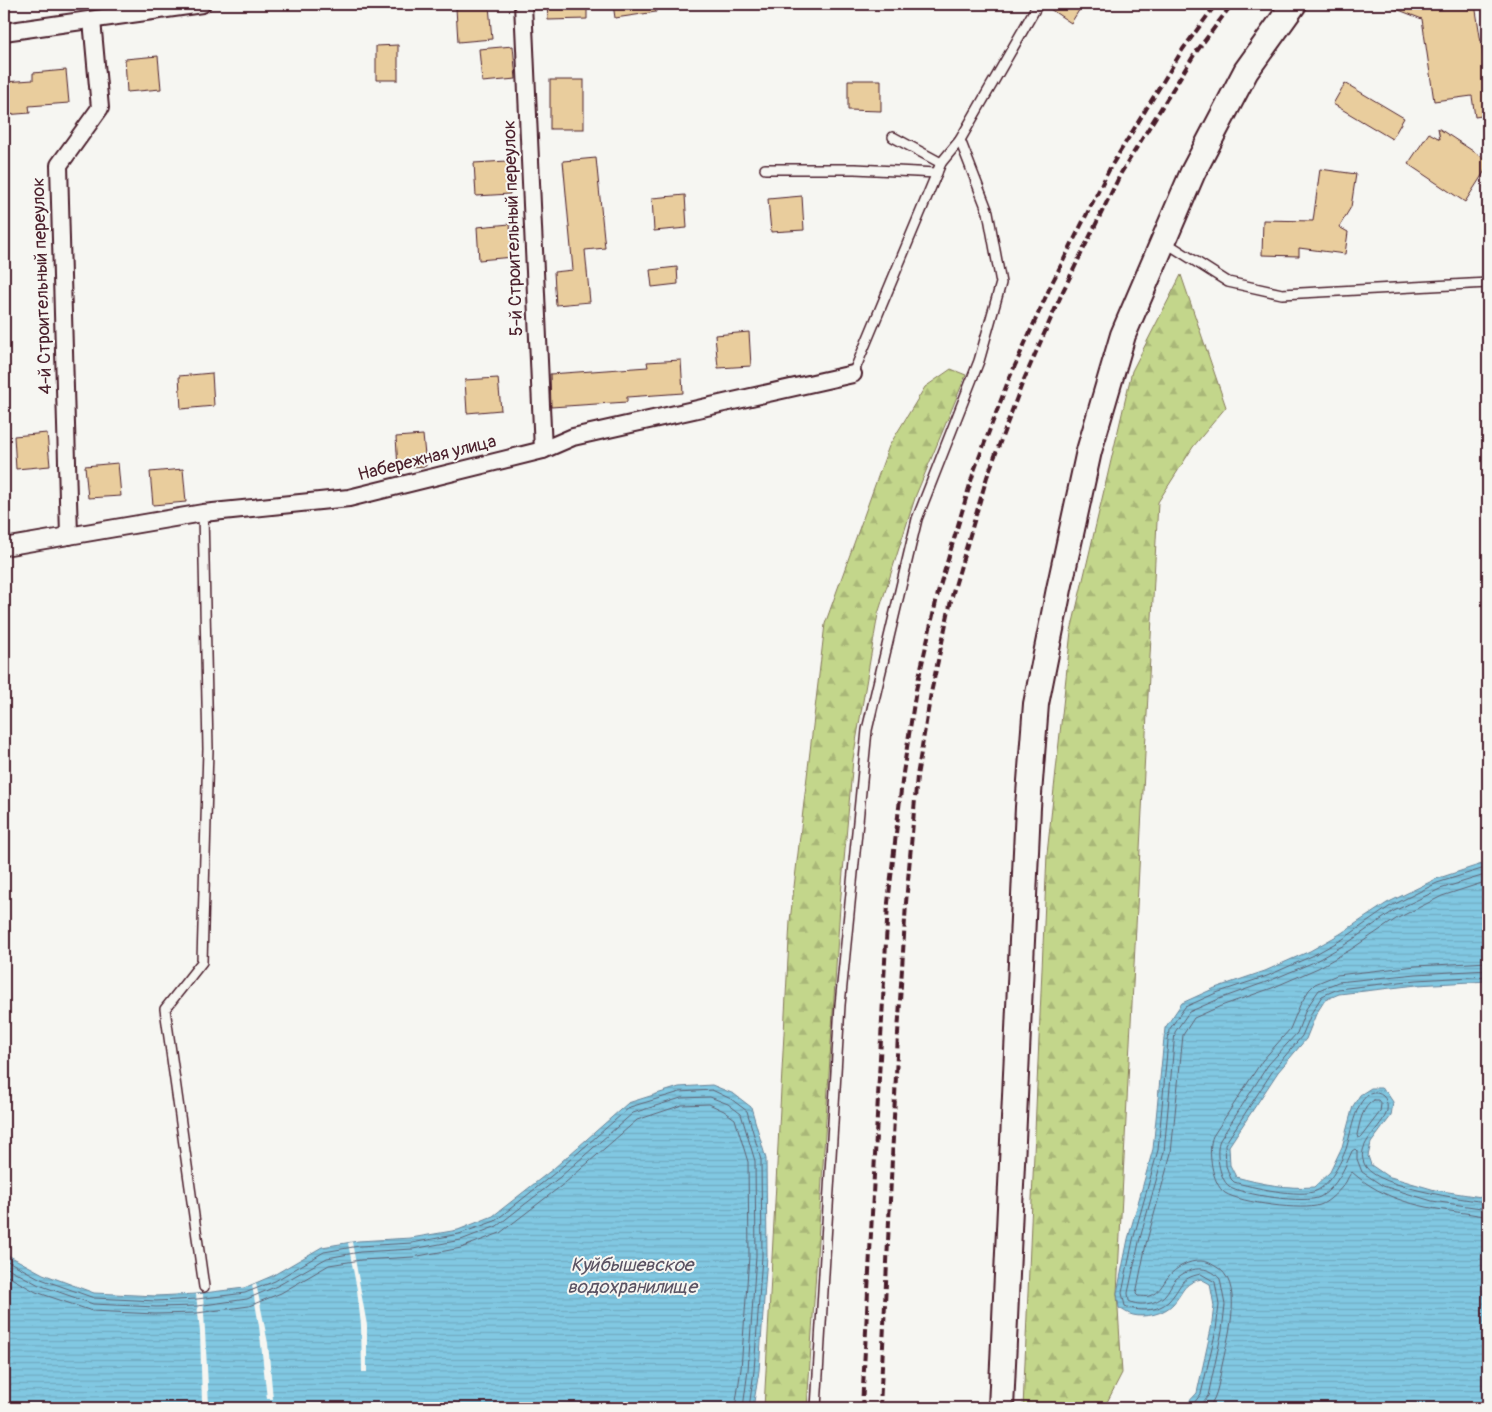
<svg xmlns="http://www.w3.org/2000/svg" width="1492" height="1412" viewBox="0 0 1492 1412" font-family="Pangolin,sans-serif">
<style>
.forest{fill:url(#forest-firs);stroke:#867a5b}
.water{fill:url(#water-rules);stroke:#6b8499}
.pier{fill:#f6f6f2}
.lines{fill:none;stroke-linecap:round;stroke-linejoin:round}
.shore{stroke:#606374;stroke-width:1}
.building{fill:#e9cd9d;stroke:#4a1f2b}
.lane-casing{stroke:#4a1f2b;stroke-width:12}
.street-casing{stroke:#4a1f2b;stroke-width:20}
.secondary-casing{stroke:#4a1f2b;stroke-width:28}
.lane{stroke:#f6f6f2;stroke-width:9}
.street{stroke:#f6f6f2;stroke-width:16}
.secondary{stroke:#f6f6f2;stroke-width:24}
.rail{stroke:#4a1f2b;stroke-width:4;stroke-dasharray:8 4;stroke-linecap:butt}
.labels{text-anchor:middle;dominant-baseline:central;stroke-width:4;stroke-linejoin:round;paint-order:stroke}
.street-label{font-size:18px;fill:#4a1f2b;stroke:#f6f6f2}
.water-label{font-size:19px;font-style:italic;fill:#5a5262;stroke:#f6f6f2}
</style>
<defs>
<pattern id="forest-firs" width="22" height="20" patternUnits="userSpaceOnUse" patternTransform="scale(1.25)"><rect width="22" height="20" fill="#c3d68b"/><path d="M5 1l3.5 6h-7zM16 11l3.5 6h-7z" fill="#a9b778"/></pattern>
<pattern id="water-rules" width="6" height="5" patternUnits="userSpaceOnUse" patternTransform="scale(1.25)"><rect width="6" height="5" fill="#81c8e2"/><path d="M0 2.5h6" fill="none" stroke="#71abc2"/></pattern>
</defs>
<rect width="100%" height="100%" fill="#f6f6f2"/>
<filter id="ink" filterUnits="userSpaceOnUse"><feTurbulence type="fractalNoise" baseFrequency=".02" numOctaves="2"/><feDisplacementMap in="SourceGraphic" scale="10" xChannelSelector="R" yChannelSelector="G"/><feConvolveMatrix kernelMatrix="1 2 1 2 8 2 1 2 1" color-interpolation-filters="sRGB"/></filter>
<g filter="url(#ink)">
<g class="forest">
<polygon points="1181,275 1226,407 1193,447 1158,502 1117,1293 1122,1373 1104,1408 1023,1408 1047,854 1071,631 1132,371"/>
<polygon points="951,369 966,375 916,495 878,614 853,759 840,906 807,1408 764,1408 790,921 825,624 889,446 925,387"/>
</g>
<g class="water">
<path d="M 1488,862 L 1488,981 L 1417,985 L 1339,994 L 1325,1000 L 1316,1014 L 1306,1039 L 1278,1072 L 1229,1146 L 1230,1165 L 1236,1177 C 1262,1184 1287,1189 1314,1187 L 1330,1172 L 1342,1147 L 1353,1106 L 1360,1095 L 1371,1088 L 1381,1088 L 1387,1093 L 1393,1102 L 1391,1116 L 1371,1143 L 1368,1156 L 1371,1165 L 1387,1176 L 1435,1190 L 1488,1198 L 1488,1408 L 1183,1408 L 1197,1393 L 1211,1329 L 1214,1306 L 1210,1284 L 1201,1279 C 1182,1284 1184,1292 1173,1304 C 1164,1314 1145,1318 1133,1315 C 1128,1314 1123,1310 1119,1308 L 1117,1293 L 1128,1239 L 1153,1149 L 1165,1028 L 1182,1003 L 1215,988 L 1265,971 L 1310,951 L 1340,934 L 1387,903 L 1436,879 Z"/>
<polygon points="712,1085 734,1094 751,1107 766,1159 767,1256 759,1371 753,1408 4,1408 4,1253 43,1274 94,1293 156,1296 196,1294 244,1288 272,1276 322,1247 358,1241 411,1238 458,1230 493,1216 553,1169 628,1103 679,1087"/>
</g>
<g class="pier">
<polygon points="352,1242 367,1325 367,1372 362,1372 361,1325 357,1290 348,1243"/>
<polygon points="256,1283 268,1343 273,1399 267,1399 259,1326 252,1285"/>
<polygon points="196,1294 203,1294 209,1404 202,1404 200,1332"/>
</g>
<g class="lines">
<g class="shore">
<path d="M 1488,962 L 1416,966 L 1337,975 L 1315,984 L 1309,990 L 1300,1005 L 1290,1029 L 1262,1061 L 1213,1136 C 1207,1150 1212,1184 1225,1193 C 1241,1203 1303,1211 1320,1205 C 1329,1202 1341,1189 1346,1182 C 1348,1178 1349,1175 1352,1172 C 1384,1201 1424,1208 1465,1213 C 1473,1214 1481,1216 1488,1216"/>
<path d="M 1488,970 L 1416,974 L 1338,982 L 1319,990 L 1306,1009 L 1297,1033 L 1268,1065 L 1220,1140 C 1215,1150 1219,1179 1229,1186 C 1241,1195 1307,1204 1320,1197 C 1337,1187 1345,1167 1352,1151 L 1355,1149 L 1357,1151 L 1357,1159 L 1362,1172 L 1383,1186 L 1432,1201 L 1488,1209"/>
<path d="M 1488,976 L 1417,980 L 1338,989 L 1322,996 L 1312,1012 L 1302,1036 L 1274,1069 L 1225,1144 L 1226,1166 L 1231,1179 L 1234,1182 C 1250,1187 1301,1198 1316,1191 C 1330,1185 1341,1162 1346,1149 C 1351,1135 1356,1090 1377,1093 C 1387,1095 1389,1106 1386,1114 C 1379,1131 1353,1146 1366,1167 C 1379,1187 1464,1200 1488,1202"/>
<path d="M 1374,1100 L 1378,1100 L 1381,1104 L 1380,1112 L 1361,1137 L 1358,1138 L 1357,1135 C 1360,1122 1362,1107 1374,1100 Z"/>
<polyline points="4,1259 41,1279 94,1298 156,1301 197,1299 245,1293 275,1281 324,1252 359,1246 412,1243 459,1234 495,1221 556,1172 630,1107 680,1092 712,1090 731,1099 747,1111 761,1160 762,1256 754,1371 749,1408"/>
<polyline points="4,1266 39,1285 93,1304 156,1307 197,1306 247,1299 277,1286 327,1258 360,1252 413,1249 461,1240 497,1226 560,1177 633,1113 681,1098 710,1097 728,1104 741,1114 755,1161 756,1256 748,1370 743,1408"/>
<polyline points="4,1274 36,1292 92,1311 155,1314 197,1313 249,1306 281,1293 329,1265 361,1260 413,1257 461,1248 500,1233 565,1183 637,1120 682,1105 709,1104 724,1111 735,1119 748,1162 749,1256 741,1369 735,1408"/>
<path d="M 1190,1408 L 1201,1394 L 1216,1330 L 1219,1305 L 1215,1282 L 1201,1274 C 1179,1278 1182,1287 1169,1301 C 1158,1312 1138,1312 1125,1306 L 1122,1293 L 1133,1240 L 1158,1150 L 1169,1030 L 1185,1007 L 1216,993 L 1267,976 L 1312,956 L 1343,939 L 1389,907 L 1437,883 L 1488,867"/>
<path d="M 1198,1408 L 1208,1396 L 1222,1331 L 1225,1305 L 1220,1279 C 1208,1264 1189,1267 1176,1279 C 1171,1284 1169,1291 1165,1295 C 1157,1304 1139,1307 1129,1301 L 1128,1293 L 1139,1242 L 1164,1152 L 1175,1032 L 1189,1012 L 1219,999 L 1269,981 L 1314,962 L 1346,944 L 1392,912 L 1440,889 L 1488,874"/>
<path d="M 1208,1408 C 1219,1396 1219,1377 1223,1361 C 1228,1336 1245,1281 1215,1266 C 1210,1263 1206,1261 1201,1261 C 1189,1260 1175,1268 1168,1277 C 1162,1285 1159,1293 1149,1296 C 1146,1297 1141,1296 1138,1296 L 1136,1294 L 1146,1244 L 1171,1153 L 1183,1035 L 1194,1018 L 1221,1006 L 1272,988 L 1318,968 L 1350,950 L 1396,919 L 1442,896 L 1488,881"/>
</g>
</g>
<g class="building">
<polygon points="547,4 587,4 587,19 548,20"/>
<polygon points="613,4 655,4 656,12 615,18"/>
<polygon points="1044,4 1083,4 1071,23 1044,5"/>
<polygon points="1386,4 1475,4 1486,75 1488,74 1488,115 1475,117 1472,96 1434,101 1422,19 1386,5"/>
<polygon points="489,6 492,39 458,42 456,8"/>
<polygon points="398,45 398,80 376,80 376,46"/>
<polygon points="513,46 516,79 482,82 479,49"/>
<polygon points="158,56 161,89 127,92 125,59"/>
<polygon points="66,70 69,103 29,106 30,113 4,115 4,82 33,80 33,73"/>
<rect x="550" y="80" width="34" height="49"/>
<polygon points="848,80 881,80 881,111 848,110"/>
<polygon points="1345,83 1404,118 1392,139 1333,104"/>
<polygon points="1438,128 1488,161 1488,166 1465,202 1408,164 1429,133 1440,139"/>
<polygon points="596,158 605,248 585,250 590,302 556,305 554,272 573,270 563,161"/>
<polygon points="507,161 510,194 476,196 474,163"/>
<polygon points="1320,169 1356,174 1351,207 1339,227 1348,232 1345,254 1299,248 1299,256 1262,255 1263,220 1313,221"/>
<polygon points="685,195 687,228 654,231 652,198"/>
<polygon points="802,196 804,230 771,232 768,199"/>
<polygon points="510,224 513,257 479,260 477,227"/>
<polygon points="677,267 678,284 652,287 650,270"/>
<polygon points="749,332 751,366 718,368 715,335"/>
<polygon points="681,360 683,393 627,397 627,402 551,407 550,374 648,367 647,362"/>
<polygon points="212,373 214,406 181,409 179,376"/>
<polygon points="498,378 501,410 467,413 465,380"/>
<polygon points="47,433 50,466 16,469 14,436"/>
<polygon points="423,435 426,466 398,468 396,437"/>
<polygon points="118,463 121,496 88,498 85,466"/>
<polygon points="183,469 186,502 153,505 150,472"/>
</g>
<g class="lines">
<g class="lane-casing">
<g id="lane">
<polyline points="893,137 941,163"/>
<polyline points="765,169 855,169 937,173"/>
<polyline points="1165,242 1228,282 1282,294 1488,283"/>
<polyline points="853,374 941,163 960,140 1038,4"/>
<polyline points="203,513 208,749 202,962 165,1009 204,1287"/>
<polyline points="816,1408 840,1005 867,730 917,519 979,361 1001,283 988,212 960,140"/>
</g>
</g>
<g class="street-casing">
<g id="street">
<polyline points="523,4 543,450"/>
<polyline points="4,32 202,4"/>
<polyline points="69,536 59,165 100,108 92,20"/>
<polyline points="4,547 203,513 349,498 543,450 573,437 853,374"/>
</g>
</g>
<g class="secondary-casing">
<polyline id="secondary" points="1001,1408 1028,807 1036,704 1059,589 1089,451 1123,335 1193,172 1246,71 1294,4"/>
</g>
<use href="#lane" class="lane"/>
<use href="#street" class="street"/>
<use href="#secondary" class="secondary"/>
<g class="rail">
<polyline points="862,1408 888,903 903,773 916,690 938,593 974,471 1009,379 1051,285 1110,168 1183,49 1216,4"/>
<polyline points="880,1408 898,1034 906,903 917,776 931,693 952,596 987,477 1022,384 1063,291 1121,173 1194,55 1232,4"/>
</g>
</g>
</g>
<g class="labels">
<g class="street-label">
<text transform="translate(513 228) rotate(-92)">5-й Строительный переулок</text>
<text transform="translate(42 286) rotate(-92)">4-й Строительный переулок</text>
<text transform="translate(427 458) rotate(-14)">Набережная улица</text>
</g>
<g class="water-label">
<text x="632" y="1265">Куйбышевское<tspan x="632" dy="22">водохранилище</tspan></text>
</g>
</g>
<rect width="1492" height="1412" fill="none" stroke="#f6f6f2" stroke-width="20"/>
<rect x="10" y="10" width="1472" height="1392" fill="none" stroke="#4a1f2b" stroke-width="2" filter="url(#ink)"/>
</svg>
